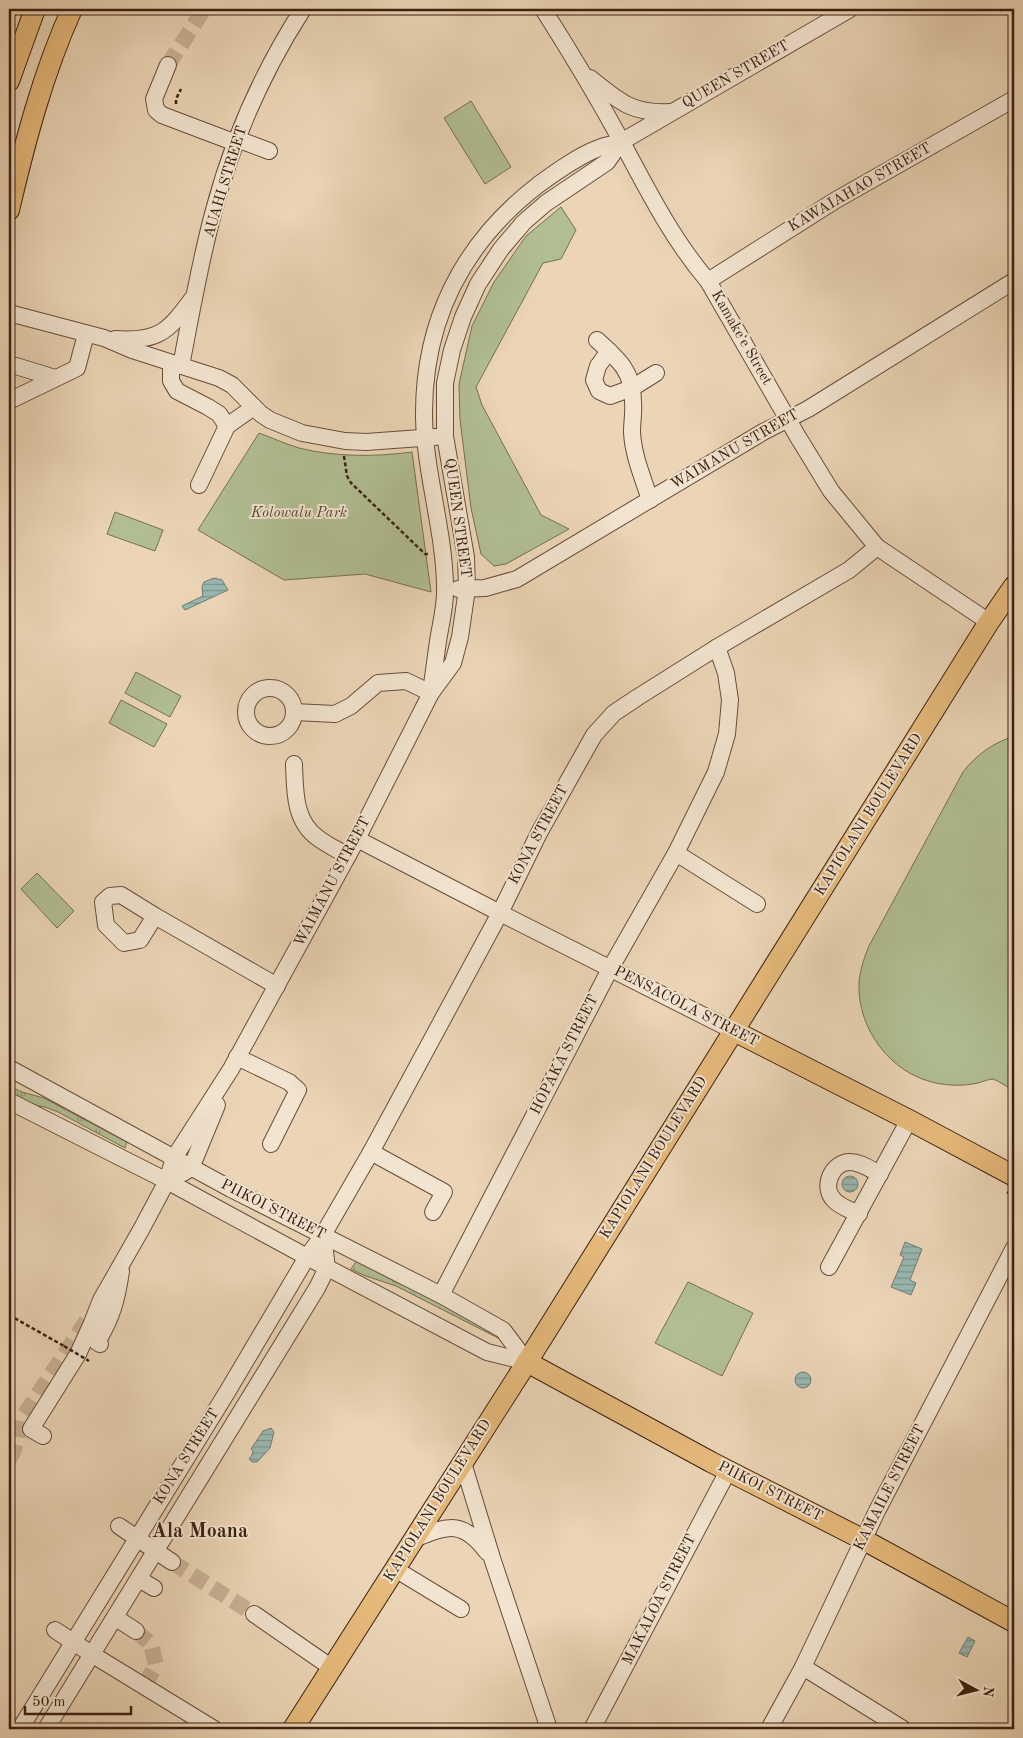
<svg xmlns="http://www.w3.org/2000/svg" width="1023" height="1738" viewBox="0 0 1023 1738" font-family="'Old Standard TT',serif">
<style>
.grass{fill:url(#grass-tufts);stroke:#766f52}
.green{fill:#b1be93;stroke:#766f52}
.water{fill:url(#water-rules);stroke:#737b72}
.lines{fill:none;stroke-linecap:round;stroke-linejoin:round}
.minor-tunnel{stroke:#c8b195;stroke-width:16;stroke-dasharray:16 8;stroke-linecap:butt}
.minor-casing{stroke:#684d3b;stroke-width:18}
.major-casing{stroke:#3c2012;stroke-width:22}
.path{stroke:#3c2012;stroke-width:2.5;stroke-dasharray:4 2.5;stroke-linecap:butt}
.minor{stroke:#f2e4d0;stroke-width:16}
.major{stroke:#e6ba7b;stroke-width:20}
.path-bridge{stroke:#3c2012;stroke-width:2.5;stroke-dasharray:4 2.5;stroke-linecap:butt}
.labels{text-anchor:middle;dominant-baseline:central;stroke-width:4;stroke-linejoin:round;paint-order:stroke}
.street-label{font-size:15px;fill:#3c2012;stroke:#f2e4d0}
.park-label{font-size:15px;font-style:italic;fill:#594832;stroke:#f2e4d0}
.district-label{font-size:20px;font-weight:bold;fill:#3c2012;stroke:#f2e4d0}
</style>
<defs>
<pattern id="grass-tufts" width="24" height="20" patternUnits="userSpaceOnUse" patternTransform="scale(1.25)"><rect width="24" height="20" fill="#b1be93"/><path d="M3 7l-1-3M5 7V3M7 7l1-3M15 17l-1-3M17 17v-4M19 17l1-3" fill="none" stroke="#919a77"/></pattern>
<pattern id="water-rules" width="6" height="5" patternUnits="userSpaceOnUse" patternTransform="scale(1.25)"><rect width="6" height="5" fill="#98b8b2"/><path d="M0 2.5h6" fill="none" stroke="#7d958f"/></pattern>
</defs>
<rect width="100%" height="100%" fill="#ebd5b6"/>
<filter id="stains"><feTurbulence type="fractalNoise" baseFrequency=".004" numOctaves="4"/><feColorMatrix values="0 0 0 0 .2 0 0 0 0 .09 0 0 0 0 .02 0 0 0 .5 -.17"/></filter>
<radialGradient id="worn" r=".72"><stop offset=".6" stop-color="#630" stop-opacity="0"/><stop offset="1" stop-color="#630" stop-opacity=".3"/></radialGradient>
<g class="grass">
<polygon points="9,1086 22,1092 44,1098 127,1142 125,1148 58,1112 45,1107 30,1105 9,1093"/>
<polygon points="358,1259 500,1336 500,1339 396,1286 363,1275 351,1269"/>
</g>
<g class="green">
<polygon points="471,101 511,167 485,184 444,118"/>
<polygon points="561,207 576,230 561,259 543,263 476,387 482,405 541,515 569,529 506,564 494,566 481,554 471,508 460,420 459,384 472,326 494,282 526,236"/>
<path d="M 259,433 C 272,438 286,444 299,448 C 335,457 375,457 412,452 L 431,592 L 365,574 L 284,580 L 198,530 Z"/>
<polygon points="115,512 163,530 155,551 107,534"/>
<polygon points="136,672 181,696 170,717 125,693"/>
<polygon points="121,700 167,724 154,747 109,723"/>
<path d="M 1014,736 L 1014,1088 L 1013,1090 C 1007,1087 999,1081 993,1079 C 989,1079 982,1082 978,1083 C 964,1086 950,1086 936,1083 C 891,1074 857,1029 859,983 C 860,970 864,958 869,946 L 963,772 C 976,755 993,743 1014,736 Z"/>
<polygon points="37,873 74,911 57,928 21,889"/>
<polygon points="688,1282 753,1313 722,1376 655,1343"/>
</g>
<g class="water">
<polygon points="214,578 222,580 228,590 185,610 182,606 203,596 202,587 204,582"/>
<circle cx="850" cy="1184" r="8"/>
<polygon points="905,1242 922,1249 910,1280 916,1283 911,1295 891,1287 904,1257 900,1255"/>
<circle cx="803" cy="1380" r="8"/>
<polygon points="271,1428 274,1432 270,1448 257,1462 252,1462 249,1459 252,1455 253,1451 251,1449 263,1431"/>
<polygon points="968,1637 975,1641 967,1657 959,1653"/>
</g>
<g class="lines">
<g class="minor-tunnel">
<polyline points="168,65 204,9"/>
<polyline points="9,1459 14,1450 21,1420 91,1314"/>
<polyline points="172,1562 254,1614"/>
<polyline points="136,1631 151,1644 156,1665 148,1679"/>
</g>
<g class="minor-casing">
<g id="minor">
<path d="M 543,9 C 571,53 598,98 623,144 C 648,191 673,240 708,281 L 798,437 L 831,491 L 877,547 L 989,622"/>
<polyline points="168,65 154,99 156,110 162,115 236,143"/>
<path d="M 590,78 C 619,101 631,114 670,112"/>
<polyline points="237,139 269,151"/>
<polyline points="708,281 836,200 1014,99"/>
<polyline points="9,313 104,338 132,350 219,378 232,385 261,414 270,420 302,433 345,441 366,442 435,437"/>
<path d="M 115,339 C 158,342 168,332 192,299"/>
<path d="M 597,340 C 618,359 633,371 633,401 C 634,412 632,422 632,432 C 633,455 643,478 650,500"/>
<polyline points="609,351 598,366 594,380 599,391 610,396 632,388 656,373"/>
<polyline points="171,363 171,381 177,391 208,407 219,414 227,426"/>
<polyline points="9,366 16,366 55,378"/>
<path d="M 181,366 C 191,314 200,261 214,210 C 233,139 263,71 303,9"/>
<polyline points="9,401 77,368 86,334"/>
<polyline points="199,485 227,426 254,407"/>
<polyline points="458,589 485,588 517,579 763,432 808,409 1014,281"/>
<circle cx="270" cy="712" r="24"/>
<path d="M 431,691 C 434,672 436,653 439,635 C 442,619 446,602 445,586 C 444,529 425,474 424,417 C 423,321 463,243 538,185 C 557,171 578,156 599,148 C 606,145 614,144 621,142 L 850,9"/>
<polyline points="294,712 335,714 351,706 378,683 406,681 431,693"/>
<path d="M 294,764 C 295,791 294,821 318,838 C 327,845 338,850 348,856"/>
<polyline points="357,839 500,913 734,1031"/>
<polyline points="676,853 757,904"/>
<polyline points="155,916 140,940 124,943 106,925 103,902 110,896 121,895 155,916 277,986"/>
<polyline points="237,1057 289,1082 298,1090 271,1144"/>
<polyline points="9,1068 231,1189 441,1295 503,1330 527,1362"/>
<polyline points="9,1101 167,1181 307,1257 487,1352 527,1362"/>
<polyline points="371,1152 444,1192 433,1212"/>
<polyline points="183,1173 191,1168 217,1105"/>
<path d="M 859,1214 C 851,1210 840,1207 834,1200 C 821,1187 832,1162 850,1162 C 861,1162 871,1170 880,1174"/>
<polyline points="829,1267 909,1120"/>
<polyline points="441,1295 610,969 676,853 716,772 727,734 730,700 726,673 719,653 716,648"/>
<path d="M 100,1344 L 97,1342 C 112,1318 117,1299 121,1271"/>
<polyline points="43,1436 31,1429 78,1354 92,1323 101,1300 142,1228 167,1181 174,1158 231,1069 357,839 431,693 453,663 460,637 467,589 466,557 445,436 445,383 452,350 463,317 478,284 501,249 524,222 546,203 607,162 621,142"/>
<polyline points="463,1463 492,1558 549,1729"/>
<polyline points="119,1526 172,1562"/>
<path d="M 415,1539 C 448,1524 464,1521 487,1552"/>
<polyline points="395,1569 461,1609"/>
<polyline points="139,1579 154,1588"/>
<polyline points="254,1614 332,1668"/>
<polyline points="116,1618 136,1631"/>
<polyline points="55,1630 93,1655 214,1729"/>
<polyline points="803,1667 903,1729"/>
<polyline points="20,1729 229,1389 307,1257 323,1235 371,1152 500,913 539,833 594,735 614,713 638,697 716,648 849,570 877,547"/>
<polyline points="46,1729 317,1288 327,1268 323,1235"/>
<polyline points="592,1729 728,1471"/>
<polyline points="769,1729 803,1667 877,1511 1014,1248"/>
</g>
</g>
<g class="major-casing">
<g id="major">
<polyline points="9,81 35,9"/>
<path d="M 9,210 C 25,142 43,73 72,9"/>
<polyline points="734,1031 909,1120 1014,1176"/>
<polyline points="527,1362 711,1462 864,1540 1014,1622"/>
<polyline points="293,1729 527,1362 989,622 1014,586"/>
</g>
</g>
<g class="path">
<polyline points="176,104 176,99 181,89"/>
<polyline points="344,456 347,476 351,483 425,554 428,554"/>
<polyline points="1007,1192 1014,1196"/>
<polyline points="9,1315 64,1346"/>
</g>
<use href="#minor" class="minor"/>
<use href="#major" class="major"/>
<polyline class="path-bridge" points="64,1346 89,1361"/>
</g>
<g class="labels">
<g class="street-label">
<text transform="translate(736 75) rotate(-30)">QUEEN STREET</text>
<text transform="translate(226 182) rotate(-73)">AUAHI STREET</text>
<text transform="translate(860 188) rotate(-30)">KAWAIAHAO STREET</text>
<text transform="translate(741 338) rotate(60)">Kamakeʻe Street</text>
<text transform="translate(735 450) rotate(-30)">WAIMANU STREET</text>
<text transform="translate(457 518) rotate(82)">QUEEN STREET</text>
<text transform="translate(869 815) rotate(-58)">KAPIOLANI BOULEVARD</text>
<text transform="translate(539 835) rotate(-62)">KONA STREET</text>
<text transform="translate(333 882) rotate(-62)">WAIMANU STREET</text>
<text transform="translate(686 1007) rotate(27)">PENSACOLA STREET</text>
<text transform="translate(565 1055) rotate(-63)">HOPAKA STREET</text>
<text transform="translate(654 1158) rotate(-58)">KAPIOLANI BOULEVARD</text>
<text transform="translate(273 1210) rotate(27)">PIIKOI STREET</text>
<text transform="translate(187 1457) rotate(-58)">KONA STREET</text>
<text transform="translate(890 1488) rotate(-63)">KAMAILE STREET</text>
<text transform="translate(770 1492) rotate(27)">PIIKOI STREET</text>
<text transform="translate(438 1501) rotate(-58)">KAPIOLANI BOULEVARD</text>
<text transform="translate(660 1600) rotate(-63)">MAKALOA STREET</text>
</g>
<g class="park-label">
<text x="299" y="513">Kolowalu Park</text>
</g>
<g class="district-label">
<text x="200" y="1532">Ala Moana</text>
</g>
</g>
<rect width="1023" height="1738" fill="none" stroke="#ebd5b6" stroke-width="30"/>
<rect x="10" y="10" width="1003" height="1718" fill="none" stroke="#3c2012" stroke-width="2.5"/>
<rect x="15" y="15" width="993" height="1708" fill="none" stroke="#3c2012"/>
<g transform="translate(976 1690) rotate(97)" stroke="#f2e4d0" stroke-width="4" paint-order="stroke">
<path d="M0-4L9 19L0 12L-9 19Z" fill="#3c2012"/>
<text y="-8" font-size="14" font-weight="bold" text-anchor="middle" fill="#3c2012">N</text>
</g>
<path d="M25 1706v8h106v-8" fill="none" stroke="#3c2012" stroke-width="2.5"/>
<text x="32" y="1706" font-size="15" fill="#3c2012" stroke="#f2e4d0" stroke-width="4" paint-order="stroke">50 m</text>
<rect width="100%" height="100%" filter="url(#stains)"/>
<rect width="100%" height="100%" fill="url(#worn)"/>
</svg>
